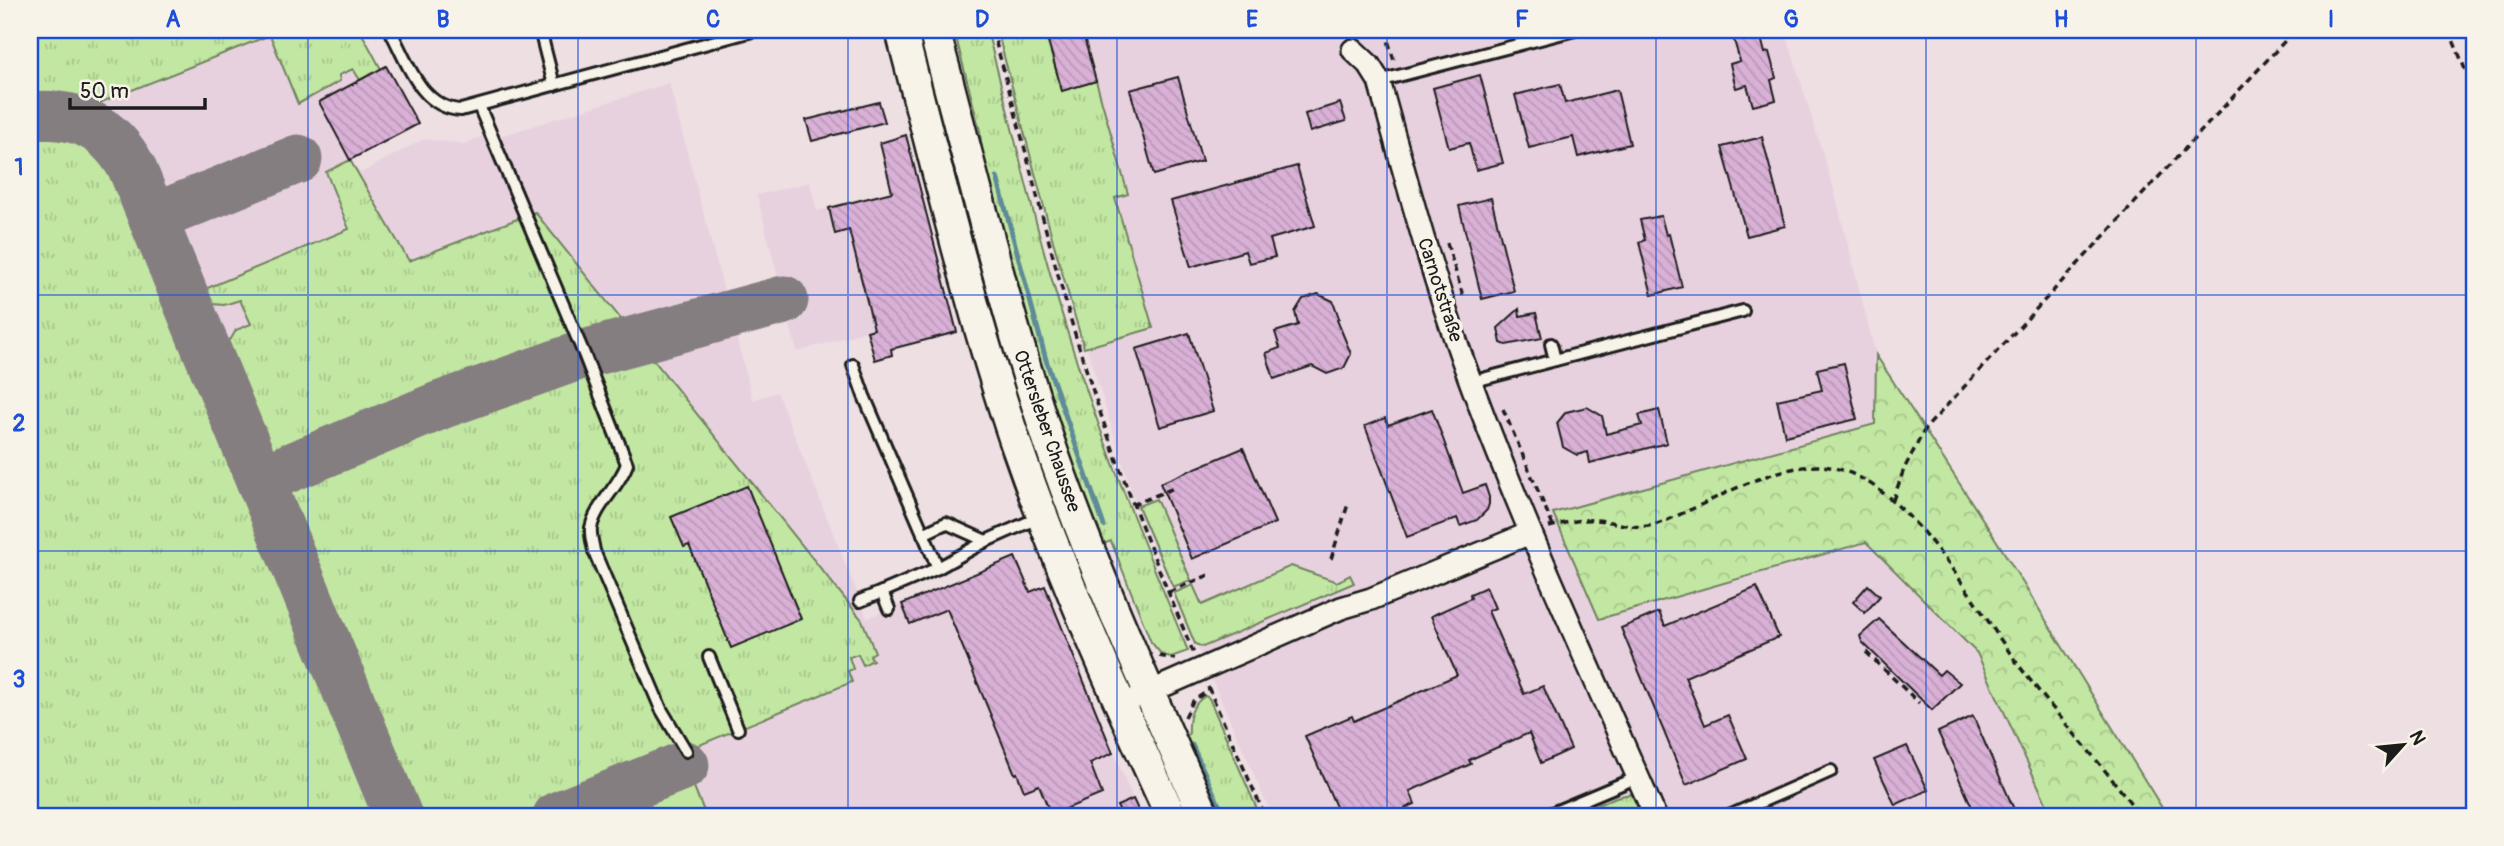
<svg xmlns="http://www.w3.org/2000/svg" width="2504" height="846" viewBox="0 0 2504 846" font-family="Pangolin,sans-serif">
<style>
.built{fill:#e8d1df}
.grass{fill:url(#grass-tufts);stroke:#6f825f;stroke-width:2}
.park{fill:url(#park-crowns);stroke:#6f825f;stroke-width:2}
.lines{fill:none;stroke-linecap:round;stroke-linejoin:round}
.stream{stroke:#5e8a98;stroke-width:5}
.taxiway{stroke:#857e80;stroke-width:49}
.building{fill:url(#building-back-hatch);stroke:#1c1c1c;stroke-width:2}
.service-casing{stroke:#1c1c1c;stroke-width:16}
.minor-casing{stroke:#1c1c1c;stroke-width:26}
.secondary-casing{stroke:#1c1c1c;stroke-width:35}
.path{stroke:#1c1c1c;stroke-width:3.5;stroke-dasharray:7 5;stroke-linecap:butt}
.service{stroke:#f7f3e8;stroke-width:10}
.minor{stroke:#f7f3e8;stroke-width:21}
.secondary{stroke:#f7f3e8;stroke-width:30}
.grid{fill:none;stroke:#1d4ed8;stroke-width:2;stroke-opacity:0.55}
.labels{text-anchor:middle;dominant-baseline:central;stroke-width:7;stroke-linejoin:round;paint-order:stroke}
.street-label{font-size:19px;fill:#1c1c1c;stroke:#f7f3e8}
.neatline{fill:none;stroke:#1d4ed8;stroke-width:2.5}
.grid-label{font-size:23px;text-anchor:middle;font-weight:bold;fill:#1d4ed8}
</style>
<defs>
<pattern id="grass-tufts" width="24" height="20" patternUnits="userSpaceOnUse" patternTransform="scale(1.75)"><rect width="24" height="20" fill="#c2e7a2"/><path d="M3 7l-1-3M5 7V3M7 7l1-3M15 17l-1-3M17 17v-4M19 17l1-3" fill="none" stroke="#a6c68b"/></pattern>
<pattern id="park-crowns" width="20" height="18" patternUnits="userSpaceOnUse" patternTransform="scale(1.75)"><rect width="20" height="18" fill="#c2e7a2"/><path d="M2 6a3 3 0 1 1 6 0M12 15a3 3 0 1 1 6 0" fill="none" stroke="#a6c68b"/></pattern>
<pattern id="building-back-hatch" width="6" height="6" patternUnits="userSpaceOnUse" patternTransform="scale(1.75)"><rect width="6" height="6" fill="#d9b0d6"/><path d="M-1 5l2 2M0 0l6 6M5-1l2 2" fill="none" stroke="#ba97b7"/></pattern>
</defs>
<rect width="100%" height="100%" fill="#eedfe3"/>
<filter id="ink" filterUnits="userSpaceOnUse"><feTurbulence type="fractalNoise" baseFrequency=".0143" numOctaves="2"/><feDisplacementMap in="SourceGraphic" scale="14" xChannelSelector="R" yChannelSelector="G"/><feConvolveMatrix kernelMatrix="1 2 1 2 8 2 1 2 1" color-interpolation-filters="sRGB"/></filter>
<g filter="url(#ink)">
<g class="built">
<polygon points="30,30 360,30 380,68 386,66 418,124 351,160 359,174 423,139 465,144 482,136 485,141 669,83 753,400 777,392 867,618 1015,557 1030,592 1045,586 1140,816 30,816"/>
<polygon points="1002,30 1785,30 1834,190 1876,355 1876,424 1553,514 1600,619 1866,542 1978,653 2052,816 1272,816 1137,509 1056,249"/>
<polygon points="810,182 817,211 829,208 836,233 849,230 874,329 797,352 757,195"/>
</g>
<g class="grass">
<path d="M 30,30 L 360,30 L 381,69 L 360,80 L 353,69 L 339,75 L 340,81 L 298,104 L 270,35 L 92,106 C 71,94 53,92 30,94 Z"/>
<polygon points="912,30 923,30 1080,563 1049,499 1028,445"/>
<path d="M 954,30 L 987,30 C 1015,138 1040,247 1074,353 C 1107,454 1147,552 1188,651 L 1171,657 L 1162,655 L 1151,642 L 1111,541 L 1098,546 L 1063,451 L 985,185 L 980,131 Z"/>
<polygon points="997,30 1044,30 1062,90 1096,81 1128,194 1115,198 1153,328 1084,348 1053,241"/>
<path d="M 47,135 C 77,138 98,150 114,176 L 375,816 L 30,816 L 30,136 Z"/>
<polygon points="350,160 409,261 535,212 862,620 875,652 870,655 873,660 863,665 858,654 849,657 853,669 848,671 852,682 680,753 706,816 420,816 281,471 225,341 231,339 236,330 251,324 240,300 224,305 213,304 205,289 349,229 326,172"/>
<polygon points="1156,499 1191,580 1173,587 1138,506"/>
<polygon points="1291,566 1337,582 1350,575 1354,583 1203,647 1195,644 1174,593 1193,585 1202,605"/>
<path d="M 1205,696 L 1209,698 L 1260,816 L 1214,816 L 1180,738 L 1189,734 C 1188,718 1191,705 1205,696 Z"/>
<polygon points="1631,794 1642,816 1573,816 1616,797"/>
</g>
<polygon class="park" points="1876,355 2000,546 2167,816 2052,816 1977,653 1866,542 1599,619 1553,513 1875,424"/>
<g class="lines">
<g class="stream">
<polyline points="997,177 1046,360 1104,526"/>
<polyline points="1192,745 1224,816"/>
</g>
<g class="taxiway">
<path d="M 30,116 C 77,112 109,126 132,168 L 398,816"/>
<polyline points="153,218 298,159"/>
<polyline points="260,480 441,405 584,354 784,300"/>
<polyline points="557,816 685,765"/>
</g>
</g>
<g class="building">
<polygon points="1045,30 1082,30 1096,81 1062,91"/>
<polygon points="1731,30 1759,30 1765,53 1769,52 1776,78 1771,80 1776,100 1753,106 1747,85 1736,88 1730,64 1740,61"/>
<polygon points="386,66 418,124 350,160 319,102"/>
<polygon points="1480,75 1503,163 1476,170 1469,143 1449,148 1433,88"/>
<polygon points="1178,77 1202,161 1154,175 1130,90"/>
<polygon points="1560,84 1565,103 1617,90 1630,144 1578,157 1573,137 1529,148 1515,95"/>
<polygon points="879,102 885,122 812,141 806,120"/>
<polygon points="1340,103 1346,121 1310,132 1305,114"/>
<polygon points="906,135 957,332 891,349 892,355 875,360 867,331 874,329 849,230 835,234 829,208 892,192 880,143"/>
<polygon points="1762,137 1785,226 1747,236 1722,147"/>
<polygon points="1297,166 1315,226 1270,239 1275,257 1249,263 1245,251 1191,267 1171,201"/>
<polygon points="1491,198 1514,291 1482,299 1459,206"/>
<polygon points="1661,216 1666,235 1669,234 1682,287 1652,295 1639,242 1645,240 1640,220"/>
<polygon points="1318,294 1333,301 1339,318 1337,320 1351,354 1344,368 1327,374 1312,366 1274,379 1266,353 1280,348 1275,332 1298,325 1295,312 1303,299"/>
<polygon points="1519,309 1520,316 1536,313 1542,338 1506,345 1501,343 1498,328"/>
<polygon points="1189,333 1213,411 1160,427 1136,349"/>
<polygon points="1844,363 1857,419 1785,436 1777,400 1822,390 1817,369"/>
<polygon points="1587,407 1602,416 1606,434 1642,425 1639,415 1659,410 1667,443 1590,463 1588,452 1577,455 1563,447 1557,423 1566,412"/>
<polygon points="1432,409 1463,493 1485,485 1489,497 1489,504 1487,510 1477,520 1460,526 1457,518 1407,537 1365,426 1385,418 1388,425"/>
<polygon points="1243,448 1275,523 1192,559 1160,483"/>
<polygon points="747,486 801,619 731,648 689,545 684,547 671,517"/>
<polygon points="1015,557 1030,592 1045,586 1113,753 1090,763 1102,794 1051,815 1039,785 1024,791 1017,773 1015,774 947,609 910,624 902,604"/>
<polygon points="1868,585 1880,596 1865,613 1853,602"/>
<polygon points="1486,587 1495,608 1488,611 1524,694 1543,686 1571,749 1541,763 1529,733 1469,760 1471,764 1410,791 1415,804 1405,808 1408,816 1340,816 1305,736 1352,716 1354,721 1457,675 1431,616 1471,598 1470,594"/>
<polygon points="1757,587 1779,637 1685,677 1705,725 1728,715 1747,759 1686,785 1621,628 1659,612 1665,626"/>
<polygon points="1879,619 1939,675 1944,670 1960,683 1932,710 1862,642 1860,636"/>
<polygon points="1973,716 2017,816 1976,816 1938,732"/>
<polygon points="1907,746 1928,790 1895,805 1874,760"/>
<polygon points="1133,799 1141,816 1122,816 1117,806"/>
</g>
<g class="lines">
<g class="service-casing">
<g id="service">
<path d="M 390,30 C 407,61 420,108 461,110 L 756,30"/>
<polyline points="540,30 554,85"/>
<polyline points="1379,81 1575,30"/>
<path d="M 479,106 L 584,354 L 627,464 C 619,487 596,504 591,528 C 590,535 593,544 594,551 L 661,709 L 686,751"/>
<polyline points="1551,344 1555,360"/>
<polyline points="853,365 864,396 938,568"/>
<polyline points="1471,382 1743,311"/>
<polyline points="923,534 946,523 986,541"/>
<polyline points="860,601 882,592"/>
<polyline points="889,609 882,592 938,568 986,541 1040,517"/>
<polyline points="709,657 738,729"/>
<polyline points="1545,816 1638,777"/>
<polyline points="1729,816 1831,771"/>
</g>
</g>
<g class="minor-casing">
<g id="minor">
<path d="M 1353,50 L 1369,65 L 1379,81 C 1405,175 1430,269 1463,361 C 1519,516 1589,665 1655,816"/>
<polyline points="1138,697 1341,608 1371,599 1530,533"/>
</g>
</g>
<g class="secondary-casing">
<g id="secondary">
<path d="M 901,30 C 937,168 970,308 1016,444 C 1060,571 1115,694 1171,816"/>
<path d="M 934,30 C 973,173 1006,318 1055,459 C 1098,581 1152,698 1204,816"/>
</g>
</g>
<g class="path">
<path d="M 992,30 C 1026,143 1050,259 1087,372 C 1117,468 1155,561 1194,654"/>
<polyline points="1385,30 1395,64"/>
<polyline points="2449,30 2474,91"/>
<polyline points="1447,243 1463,296"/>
<polyline points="1503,409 1553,526"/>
<polyline points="1893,500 1904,469 1925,429 2295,30"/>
<polyline points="1132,505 1174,488"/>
<path d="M 1549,527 C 1564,523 1580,519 1596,520 C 1613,521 1631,529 1648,526 C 1664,523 1678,515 1692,509 C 1731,491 1773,467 1817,466 C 1904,466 1978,615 2027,676 C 2064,724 2105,767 2140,816"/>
<polyline points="1331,559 1348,504"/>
<polyline points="1169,592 1211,574"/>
<polyline points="1866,652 1919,703"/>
<polyline points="1159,656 1175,659"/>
<polyline points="1208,687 1265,816"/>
<polyline points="1185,717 1193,701 1209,690"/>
</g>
<use href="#service" class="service"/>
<use href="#minor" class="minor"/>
<use href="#secondary" class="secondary"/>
</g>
</g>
<path class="grid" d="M 308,30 L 308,816M 578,30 L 578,816M 848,30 L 848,816M 1117,30 L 1117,816M 1387,30 L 1387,816M 1656,30 L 1656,816M 1926,30 L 1926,816M 2196,30 L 2196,816M 30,295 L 2474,295M 30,551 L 2474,551"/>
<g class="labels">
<g class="street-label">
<text transform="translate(1440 290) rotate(72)">Carnotstraße</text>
<text transform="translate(1047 431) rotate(71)">Ottersleber Chaussee</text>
</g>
</g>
<rect width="2504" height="846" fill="none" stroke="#f7f3e8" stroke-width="77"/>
<g transform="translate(2403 745) rotate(63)" stroke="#f7f3e8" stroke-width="5" paint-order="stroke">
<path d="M0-5L12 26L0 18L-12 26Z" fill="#1c1c1c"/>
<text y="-10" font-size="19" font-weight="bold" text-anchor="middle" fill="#1c1c1c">N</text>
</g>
<path d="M70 98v10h135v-10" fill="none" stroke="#1c1c1c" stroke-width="3.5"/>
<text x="80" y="98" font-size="21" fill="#1c1c1c" stroke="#f7f3e8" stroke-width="5" paint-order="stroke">50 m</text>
<rect x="38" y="38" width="2428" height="770" class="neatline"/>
<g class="grid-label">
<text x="173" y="27">A</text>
<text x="443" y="27">B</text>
<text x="713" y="27">C</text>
<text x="982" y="27">D</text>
<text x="1252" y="27">E</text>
<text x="1522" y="27">F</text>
<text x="1791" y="27">G</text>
<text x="2061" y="27">H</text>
<text x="2331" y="27">I</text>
<text x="19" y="175">1</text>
<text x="19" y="431">2</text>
<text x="19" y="687">3</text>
</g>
</svg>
